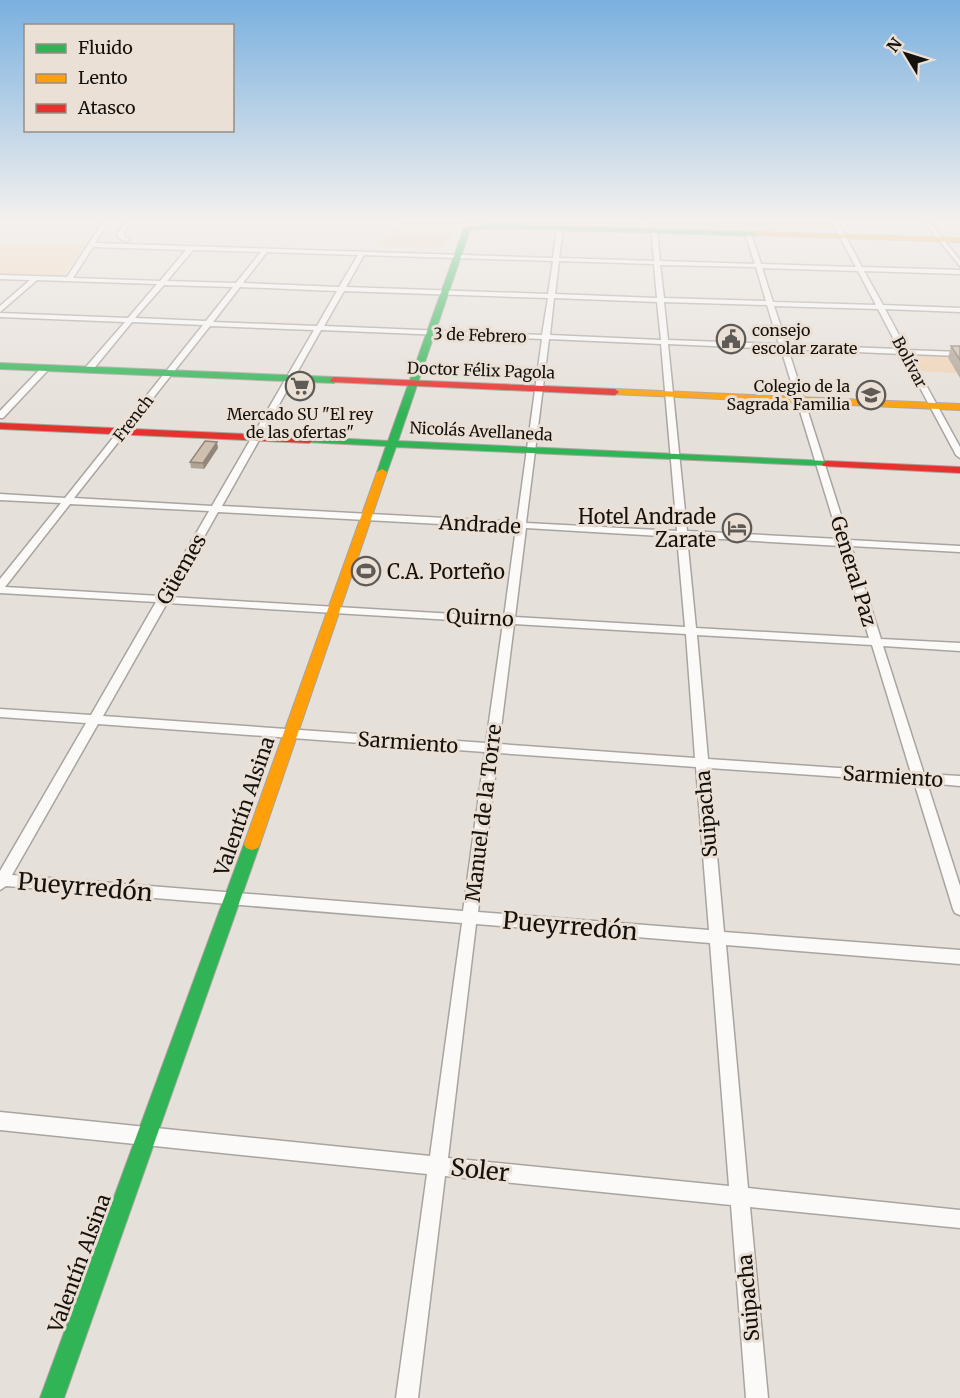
<svg xmlns="http://www.w3.org/2000/svg" width="960" height="1398" viewBox="0 0 960 1398" font-family="Merriweather,serif">
<style>
.green{fill:#f0d2b4}
.lines{fill:none;stroke-linecap:round;stroke-linejoin:round}
.street-casing{stroke:#a8a49f;stroke-width:3}
.fast-casing{stroke:#a8a49f;stroke-width:2}
.slow-casing{stroke:#a8a49f;stroke-width:2}
.jam-casing{stroke:#a8a49f;stroke-width:2}
.street{fill:#fbfaf9;fill-rule:evenodd}
.fast{fill:#30b455;fill-rule:evenodd}
.slow{fill:#ff9f0a;fill-rule:evenodd}
.jam{fill:#e5322d;fill-rule:evenodd}
.wall{fill:#b1a496}
.shaded-wall{fill:#90867a}
.building{fill:#cebfae;stroke:#90867a;stroke-width:1.5}
.labels{text-anchor:middle;dominant-baseline:central;stroke-width:6;stroke-linejoin:round;paint-order:stroke}
.far-poi-label{font-size:16px;fill:#15120e;stroke:#ebe0d5;text-anchor:start}
.far-street-label{font-size:16px;fill:#15120e;stroke:#ebe0d5}
.poi-label{font-size:20px;fill:#15120e;stroke:#ebe0d5;text-anchor:end}
.street-label{font-size:20px;fill:#15120e;stroke:#ebe0d5}
.near-street-label{font-size:24px;fill:#15120e;stroke:#ebe0d5}
</style>
<rect width="100%" height="100%" fill="#e6e0da"/>
<g class="green">
<polygon points="405,219 637,219 640,225 461,223 442,249 374,246"/>
<polygon points="648,219 827,219 830,234 653,228"/>
<polygon points="0,244 87,244 64,275 0,274"/>
<polygon points="907,352 945,354 957,373 917,371"/>
</g>
<g class="lines">
<g class="street-casing">
<g id="street">
<path d="M 105,219 L 110,219 L 95,243 L 553,258 L 557,228 L 560,226 L 563,228 L 559,258 L 654,261 L 651,230 L 654,228 L 657,230 L 660,261 L 755,264 L 745,233 L 748,231 L 751,233 L 761,264 L 856,267 L 830,219 L 836,219 L 862,267 L 960,270 L 960,274 L 864,271 L 883,305 L 960,308 L 960,312 L 885,309 L 907,350 L 960,352 L 960,356 L 909,354 L 960,447 L 960,458 L 956,455 L 902,354 L 788,349 L 849,540 L 960,546 L 960,552 L 851,546 L 881,639 L 960,643 L 960,651 L 883,646 L 924,774 L 960,776 L 960,786 L 927,783 L 960,886 L 960,915 L 955,913 L 953,909 L 914,782 L 709,768 L 724,932 L 960,950 L 960,964 L 726,945 L 748,1188 L 960,1210 L 960,1228 L 750,1207 L 768,1398 L 746,1398 L 731,1205 L 445,1176 L 418,1398 L 396,1398 L 427,1174 L 0,1130 L 0,1112 L 430,1156 L 462,923 L 6,886 L 0,890 L 0,871 L 86,723 L 0,717 L 0,709 L 91,715 L 156,602 L 0,593 L 0,579 L 61,503 L 0,500 L 0,494 L 65,498 L 203,325 L 132,322 L 91,372 L 88,372 L 84,370 L 85,368 L 125,322 L 0,317 L 0,313 L 128,318 L 157,284 L 37,280 L 0,312 L 0,306 L 30,280 L 0,279 L 0,275 L 67,277 ZM 93,247 L 186,250 L 160,281 L 73,278 ZM 193,250 L 261,252 L 236,283 L 167,281 ZM 267,252 L 358,255 L 339,287 L 243,283 ZM 364,255 L 553,261 L 548,294 L 346,287 ZM 559,261 L 654,264 L 657,298 L 555,294 ZM 660,265 L 756,267 L 766,301 L 664,298 ZM 762,268 L 858,271 L 876,305 L 773,302 ZM 164,285 L 233,287 L 206,321 L 135,318 ZM 240,287 L 337,291 L 317,326 L 213,322 ZM 344,291 L 548,298 L 542,335 L 324,326 ZM 554,298 L 657,302 L 661,340 L 550,335 ZM 664,302 L 767,305 L 779,344 L 668,340 ZM 774,306 L 878,309 L 899,349 L 787,345 ZM 210,326 L 314,330 L 212,506 L 74,498 ZM 321,330 L 542,339 L 517,522 L 222,506 ZM 549,339 L 661,344 L 677,531 L 526,523 ZM 668,344 L 781,349 L 839,539 L 687,531 ZM 70,504 L 209,511 L 160,596 L 5,587 ZM 218,512 L 516,528 L 504,617 L 170,597 ZM 526,528 L 677,537 L 685,627 L 515,617 ZM 687,537 L 841,546 L 869,638 L 696,628 ZM 167,603 L 503,623 L 486,743 L 103,716 ZM 514,624 L 686,634 L 695,758 L 499,744 ZM 697,635 L 872,645 L 911,773 L 708,759 ZM 98,724 L 485,752 L 463,911 L 12,875 ZM 498,753 L 696,767 L 709,930 L 478,912 ZM 476,924 L 710,943 L 729,1186 L 448,1158 Z"/>
<polygon points="128,219 133,219 123,234 129,240 126,242 119,238 117,234"/>
<polygon points="922,219 927,219 960,260 960,266"/>
<polygon points="43,366 50,368 3,418 0,418 0,411"/>
</g>
</g>
<g class="fast-casing">
<g id="fast">
<polygon points="495,224 756,232 759,234 756,236 495,228 470,230 398,441 827,461 832,464 831,466 396,447 387,472 382,475 377,472 386,446 306,442 304,440 309,437 388,441 464,228"/>
<polygon points="0,363 334,377 338,380 334,383 0,369"/>
<polygon points="252,838 258,840 260,844 64,1398 40,1398 244,844 246,840"/>
</g>
</g>
<g class="slow-casing">
<g id="slow">
<polygon points="756,232 960,238 960,242 754,235"/>
<polygon points="615,389 960,404 960,410 612,394 612,390"/>
<polygon points="382,469 387,472 260,844 258,848 252,850 246,848 244,844 377,472"/>
</g>
</g>
<g class="jam-casing">
<g id="jam">
<polygon points="334,377 615,389 619,392 615,395 331,382 330,380"/>
<polygon points="0,423 309,437 314,440 309,443 0,429"/>
<polygon points="827,461 960,467 960,473 823,466 822,464"/>
</g>
</g>
<use href="#street" class="street"/>
<use href="#fast" class="fast"/>
<use href="#slow" class="slow"/>
<use href="#jam" class="jam"/>
</g>
<g class="wall">
<polygon points="951,346 960,346 960,378 948,358"/>
<polygon points="218,448 204,469 191,468 190,462"/>
</g>
<polygon class="shaded-wall" points="217,442 218,448 204,469 203,463"/>
<g class="building">
<polygon points="951,346 960,346 960,360"/>
<polygon points="205,441 217,442 203,463 190,462"/>
</g>
<linearGradient id="sky" x2="0" y2="1"><stop stop-color="#7ab0df"/><stop offset="0.53" stop-color="#f4f1ee"/><stop offset="1" stop-color="#f4f1ee" stop-opacity="0"/></linearGradient>
<rect width="960" height="415" fill="url(#sky)"/>
<defs>
<g id="civic-ring" transform="scale(1.5)"><circle r="9.5" fill="#ebe0d5" stroke="#5e5a55" stroke-width="1.5"/><path d="M-.6-6.5H3V-4.5H.6V-3L4-1V1h2V6H-6V1h2V-1L-.6-3ZM-1.2 2.5V6h2.4V2.5Z" fill="#5e5a55"/></g>
<g id="supermarket-ring" transform="scale(1.5)"><circle r="9.5" fill="#ebe0d5" stroke="#5e5a55" stroke-width="1.5"/><path d="M-6-5.5h2.5l.6 2H6L4.5 2H-2.5L-4.4-4H-6ZM-1.5 3.2a1.3 1.3 0 1 0 .1 0ZM3 3.2a1.3 1.3 0 1 0 .1 0Z" fill="#5e5a55"/></g>
<g id="school-ring" transform="scale(1.5)"><circle r="9.5" fill="#ebe0d5" stroke="#5e5a55" stroke-width="1.5"/><path d="M0-5L7-2L0 1L-7-2ZM-4 1L0 2.5L4 1V4Q0 6-4 4Z" fill="#5e5a55"/></g>
<g id="hotel-ring" transform="scale(1.5)"><circle r="9.5" fill="#ebe0d5" stroke="#5e5a55" stroke-width="1.5"/><path d="M-6-4.5h1.5V1H6V5H4.5V3h-9V5H-6ZM-4 0a1.8 1.8 0 1 1 3.6 0ZM.5 0V-2.5h3Q6-2.5 6 0Z" fill="#5e5a55"/></g>
<g id="stadium-ring" transform="scale(1.5)"><circle r="9.5" fill="#ebe0d5" stroke="#5e5a55" stroke-width="1.5"/><path d="M0-5a6.5 5 0 1 0 0 10a6.5 5 0 1 0 0-10ZM-3.5-1.8h7v3.6h-7Z" fill="#5e5a55"/></g>
</defs>
<g fill-rule="evenodd">
<use href="#civic-ring" x="731" y="339"/>
<use href="#supermarket-ring" x="300" y="386"/>
<use href="#school-ring" x="871" y="395"/>
<use href="#hotel-ring" x="737" y="528"/>
<use href="#stadium-ring" x="366" y="571"/>
</g>
<g class="labels">
<g class="far-poi-label">
<text x="752" y="330">consejo<tspan x="752" dy="18">escolar zarate</tspan></text>
<text x="850" y="386" text-anchor="end">Colegio de la<tspan x="850" dy="18">Sagrada Familia</tspan></text>
<text x="300" y="414" text-anchor="middle">Mercado SU "El rey<tspan x="300" dy="18">de las ofertas"</tspan></text>
</g>
<g class="far-street-label">
<text transform="translate(480 335) rotate(2)">3 de Febrero</text>
<text transform="translate(910 362) rotate(62)">Bolívar</text>
<text transform="translate(481 370) rotate(2)">Doctor Félix Pagola</text>
<text transform="translate(133 418) rotate(-52)">French</text>
<text transform="translate(481 431) rotate(3)">Nicolás Avellaneda</text>
</g>
<g class="poi-label">
<text x="716" y="516">Hotel Andrade<tspan x="716" dy="23">Zarate</tspan></text>
<text x="387" y="571" text-anchor="start">C.A. Porteño</text>
</g>
<g class="street-label">
<text transform="translate(480 524) rotate(3)">Andrade</text>
<text transform="translate(181 569) rotate(-60)">Güemes</text>
<text transform="translate(854 571) rotate(73)">General Paz</text>
<text transform="translate(480 617) rotate(3)">Quirno</text>
<text transform="translate(408 742) rotate(4)">Sarmiento</text>
<text transform="translate(893 776) rotate(4)">Sarmiento</text>
<text transform="translate(244 806) rotate(-71)">Valentín Alsina</text>
<text transform="translate(483 813) rotate(-83)">Manuel de la Torre</text>
<text transform="translate(706 814) rotate(-95)">Suipacha</text>
<text transform="translate(79 1263) rotate(-70)">Valentín Alsina</text>
<text transform="translate(748 1298) rotate(-95)">Suipacha</text>
</g>
<g class="near-street-label">
<text transform="translate(85 887) rotate(5)">Pueyrredón</text>
<text transform="translate(570 926) rotate(5)">Pueyrredón</text>
<text transform="translate(480 1170) rotate(6)">Soler</text>
</g>
</g>
<rect x="24" y="24" width="210" height="108" fill="#ebe0d5" stroke="#958e85" stroke-width="1.5"/>
<rect x="36" y="44" width="30" height="9" fill="#30b455" stroke="#958e85" stroke-width="1.5"/>
<text x="78" y="54" font-size="18" fill="#15120e">Fluido</text>
<rect x="36" y="74" width="30" height="9" fill="#ff9f0a" stroke="#958e85" stroke-width="1.5"/>
<text x="78" y="84" font-size="18" fill="#15120e">Lento</text>
<rect x="36" y="104" width="30" height="9" fill="#e5322d" stroke="#958e85" stroke-width="1.5"/>
<text x="78" y="114" font-size="18" fill="#15120e">Atasco</text>
<g transform="translate(906 54) rotate(308)" stroke="#ebe0d5" stroke-width="4.5" paint-order="stroke">
<path d="M0-4.5L10 22L0 15L-10 22Z" fill="#15120e"/>
<text y="-9" font-size="16" font-weight="bold" text-anchor="middle" fill="#15120e">N</text>
</g>
</svg>
